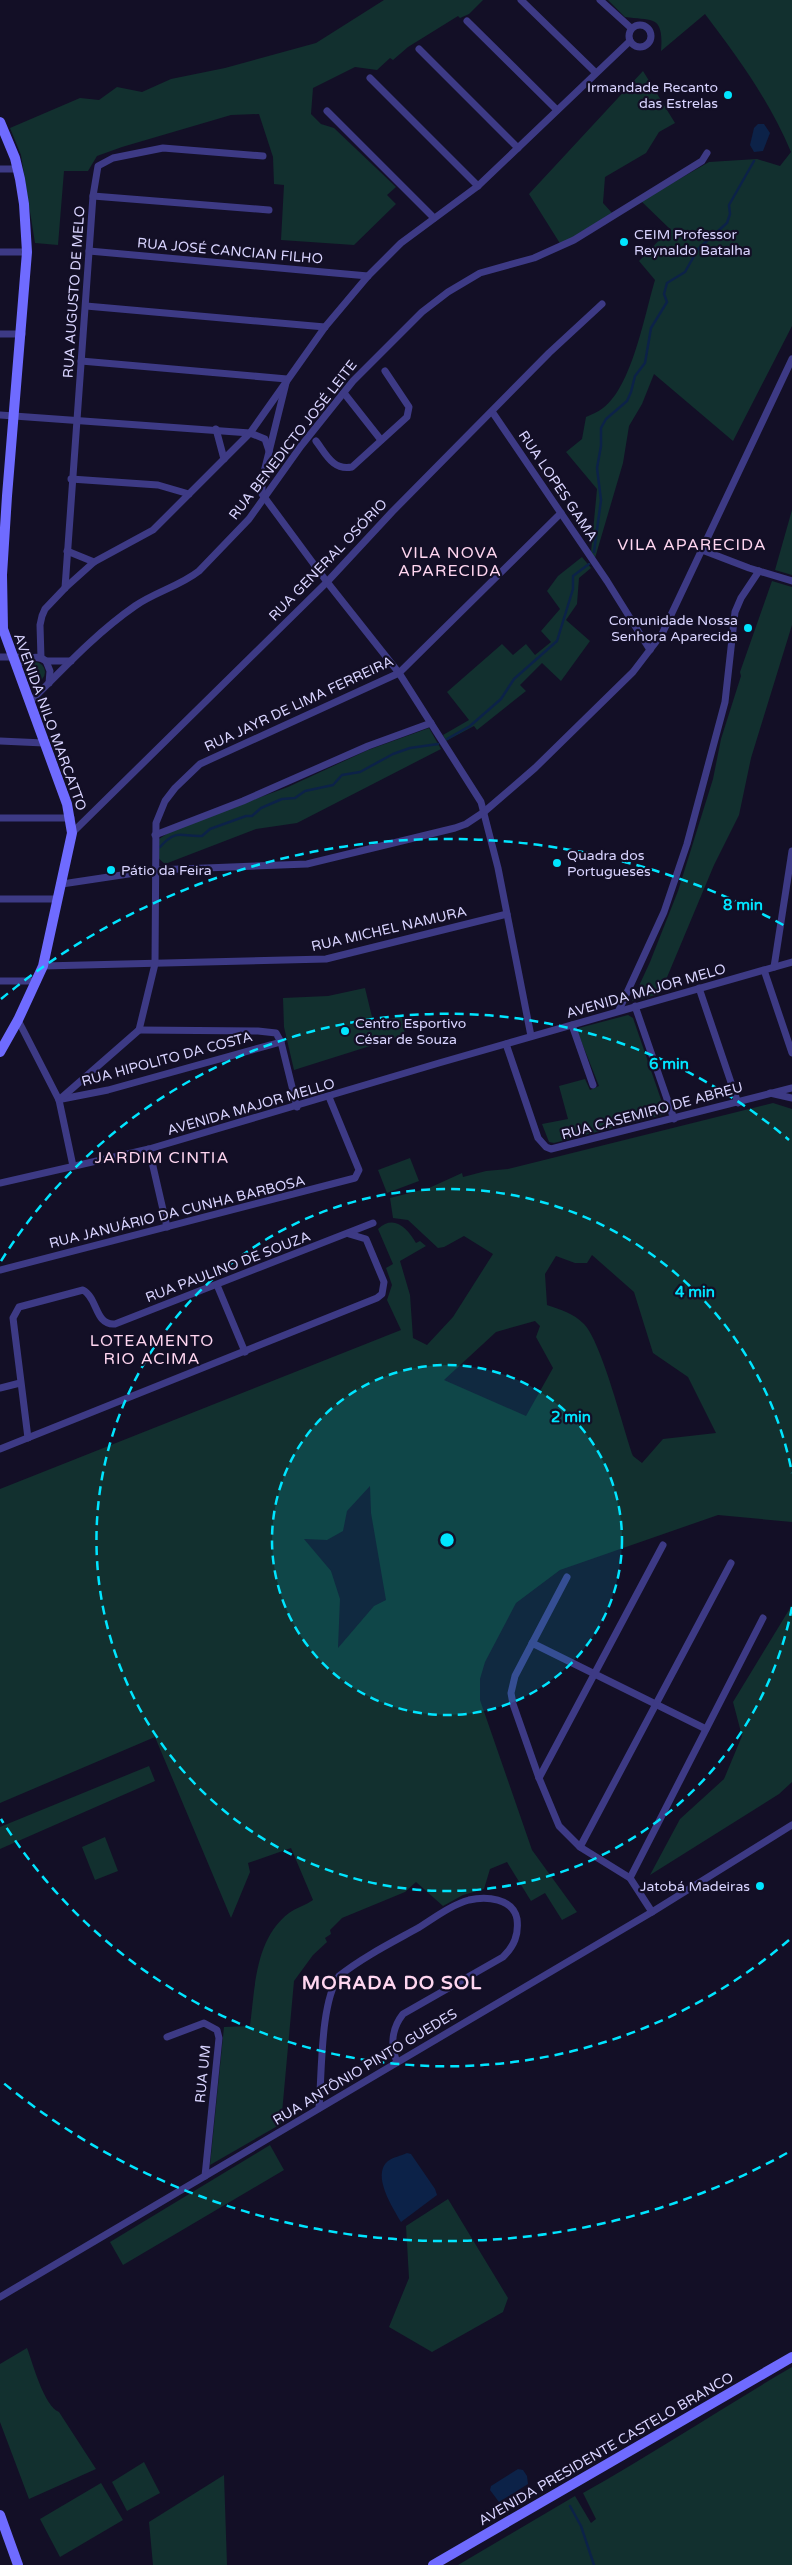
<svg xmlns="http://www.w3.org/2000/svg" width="792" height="2565" viewBox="0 0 792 2565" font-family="'Varela Round',sans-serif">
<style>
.green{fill:#12302f;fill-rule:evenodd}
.water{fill:#0c2248}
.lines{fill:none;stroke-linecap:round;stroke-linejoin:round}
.stream{stroke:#0c2248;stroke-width:2.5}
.street{stroke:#3d3a85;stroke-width:7}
.secondary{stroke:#6f6bff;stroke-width:10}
.ring{fill:none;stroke:#00e5ff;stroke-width:2.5;stroke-dasharray:9 6}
.poi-dot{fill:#00e5ff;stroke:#130f26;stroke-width:2}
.labels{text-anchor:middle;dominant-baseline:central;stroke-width:4.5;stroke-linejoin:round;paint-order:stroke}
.poi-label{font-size:14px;fill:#d9d4ff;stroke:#130f26;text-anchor:start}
.street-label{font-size:14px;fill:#d9d4ff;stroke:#130f26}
.quarter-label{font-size:16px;letter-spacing:1px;fill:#ffd6f0;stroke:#130f26}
.district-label{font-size:19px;font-weight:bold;letter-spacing:1px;fill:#ffd6f0;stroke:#130f26}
.centre{fill:#00e5ff;stroke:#130f26;stroke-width:2.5}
.ring-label{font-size:15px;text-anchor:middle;font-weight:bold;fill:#00e5ff;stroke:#130f26;stroke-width:4.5;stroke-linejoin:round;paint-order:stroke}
</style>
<rect width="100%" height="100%" fill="#130f26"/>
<g class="green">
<polygon points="384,0 483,0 469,14 460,18 458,16 408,47 393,60 390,58 377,70 355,67 313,88 311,114 321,124 334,128 396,187 387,195 396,204 354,245 281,240 284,185 274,184 273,157 259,114 231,115 122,147 97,156 88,171 64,171 58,245 35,243 21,155 10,128 80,98 99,100 117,87 142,92 171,79 225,68 316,43"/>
<path d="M 608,0 L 792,0 L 792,326 L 733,441 L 654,374 L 642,404 L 629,426 L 623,463 L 595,558 L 591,552 L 597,489 L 566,452 L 582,439 L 586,417 C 592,414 598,412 603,408 C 632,387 645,313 655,280 L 639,261 L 670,229 L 641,201 L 709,162 L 757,159 L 780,166 L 791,152 C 769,100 739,59 705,14 L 661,51 C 664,14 652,21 625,17 Z"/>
<polygon points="643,71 675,123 659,132 646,153 605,177 603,203 612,213 561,245 529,194"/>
<polygon points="792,510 792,575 775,570"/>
<polygon points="582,557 591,568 579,578 577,604 566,620 590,641 561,681 542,663 520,685 526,691 477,730 474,726 446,741 443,735 469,720 447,692 502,644 513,655 526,644 535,655 551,642 541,631 560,609 547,591 558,576"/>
<polygon points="772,581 792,587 792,625 751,758 739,815 714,865 660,994 632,1001 650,962 678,891 713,779 721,739 741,676 740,672"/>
<circle cx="35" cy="672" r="10"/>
<polygon points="429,728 441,749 297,823 256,829 165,864 157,857 159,839 174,829 288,787 368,750"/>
<polygon points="365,988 373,1021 402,1017 405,1035 294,1070 284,1027 283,998 328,996"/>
<polygon points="628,1015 633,1018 666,1114 554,1143 549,1142 542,1124 568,1119 559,1086 585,1079 590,1090 599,1086 578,1033 579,1028"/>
<path d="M 773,1103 L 792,1109 L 792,1522 L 718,1515 L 560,1570 L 516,1603 L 485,1662 L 480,1679 L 480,1700 L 532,1850 L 577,1912 L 562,1920 L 545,1893 L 531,1901 L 507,1862 L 490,1869 L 484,1889 L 463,1895 L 443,1906 L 416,1882 L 405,1892 L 342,1918 L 330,1930 L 331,1934 L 325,1938 L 327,1942 L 313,1955 L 294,1981 L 281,2124 L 210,2165 L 224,2027 L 250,2026 C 255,1987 255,1939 289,1913 C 296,1908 306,1905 313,1900 L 291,1848 L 248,1863 L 250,1872 L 231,1918 L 155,1737 L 0,1803 L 0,1489 L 401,1330 L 387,1300 L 392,1285 L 386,1268 L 393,1264 L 378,1229 C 394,1214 407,1228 416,1243 L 420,1241 L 426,1246 L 400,1261 L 410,1295 L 413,1338 L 427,1345 L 453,1317 L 493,1254 L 464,1236 L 444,1247 L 438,1248 L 408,1220 L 393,1218 L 390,1198 L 429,1188 L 462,1173 L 463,1177 L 486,1171 L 508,1169 ZM 592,1255 L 634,1292 L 653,1353 L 688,1377 L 716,1433 L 663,1439 L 642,1463 L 633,1456 C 623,1428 602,1343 584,1324 C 573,1313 561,1310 547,1305 L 545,1274 L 556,1256 L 575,1263 L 587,1263 ZM 535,1321 L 540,1326 L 536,1337 L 553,1368 L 526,1416 L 444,1380 L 496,1332 ZM 370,1486 L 371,1513 L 386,1600 L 374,1606 L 338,1648 L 340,1599 L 331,1571 L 304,1539 L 327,1540 L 343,1531 L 347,1511 Z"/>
<polygon points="410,1158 419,1181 387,1193 378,1170"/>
<polygon points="792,1605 792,1782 779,1794 650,1875 680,1819 724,1779 742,1736 733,1702"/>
<polygon points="149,1766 155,1781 0,1849 0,1827"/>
<polygon points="105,1837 118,1871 95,1880 82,1847"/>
<polygon points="270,2145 284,2170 123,2265 110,2242"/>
<polygon points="448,2199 508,2298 503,2312 432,2352 389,2327 409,2278 406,2226"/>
<path d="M 27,2348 C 33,2364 44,2406 59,2412 L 96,2469 L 29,2499 L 0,2422 L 0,2364 Z"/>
<path d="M 792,2367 L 792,2565 L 458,2565 L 575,2496 L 591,2523 L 596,2519 L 583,2493 C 654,2453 722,2408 792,2367 Z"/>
<polygon points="144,2462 160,2493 127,2511 112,2482"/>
<polygon points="224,2475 227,2565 153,2565 149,2522"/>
<polygon points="101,2483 123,2520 60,2557 40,2519"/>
</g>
<g class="water">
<polygon points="758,124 764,124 770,133 763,151 754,152 750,145 754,128"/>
<path d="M 407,2153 L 411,2154 L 435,2189 L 437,2195 L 401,2222 C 393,2208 371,2175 388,2161 C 393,2157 401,2156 407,2153 Z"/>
<polygon points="518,2469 523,2470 527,2476 528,2484 499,2502 490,2490 491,2486"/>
</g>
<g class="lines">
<g class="stream">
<polyline points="594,552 601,500 597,468 601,446 601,428 606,419 627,401 631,392 635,376 645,363 651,328 667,302 664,294 667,283 685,272 698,249 727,223 730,214 729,205 754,161"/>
<polyline points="447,739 470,726 501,699 514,679 557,641 573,589 573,576 589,564"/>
<path d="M 160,847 C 177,828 181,837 202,836 L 210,829 L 246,816 L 252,816 L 261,808 L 282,799 L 295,798 L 305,791 L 333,785 L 342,775 L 360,772 L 393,754 L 410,748 L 438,744"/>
<polyline points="570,2506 581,2526 594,2565"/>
</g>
<g class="street">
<polyline points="521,0 595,72"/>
<polyline points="600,0 631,28"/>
<polyline points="467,21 557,110"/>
<circle cx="640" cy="36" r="11"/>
<polyline points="419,49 518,148"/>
<polyline points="370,78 478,186"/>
<polyline points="327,111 434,218"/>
<polyline points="0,169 18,169"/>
<polyline points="93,196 269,210"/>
<polyline points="89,251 368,276"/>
<polyline points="0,252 27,252"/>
<polyline points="86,306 325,327"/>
<polyline points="0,334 22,334"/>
<polyline points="81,361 287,379 262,480 262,494 327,582 399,673 481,802 498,868 531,1036"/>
<polyline points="344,393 381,440"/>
<polyline points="493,413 607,581 650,650"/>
<polyline points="0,415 250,433 265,439 269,451"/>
<polyline points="216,429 224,459"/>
<path d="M 316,441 C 326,454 333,471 352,467 L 407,417 L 409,407 L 385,371"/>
<polyline points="71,479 158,485 189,494"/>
<polyline points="702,550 749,568 792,581"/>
<polyline points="67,551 94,562"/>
<polyline points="65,588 93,196 98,166 113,158 163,148 263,156"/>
<polyline points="0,657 17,657"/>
<polyline points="41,658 40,625 42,616 45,609 65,588 94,562 153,530 250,433 325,327 368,276 401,243 478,186 630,41"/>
<polyline points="46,661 50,671 49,683"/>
<path d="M 16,666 C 25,659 36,653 46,661 L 71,661"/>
<path d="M 30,702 C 63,669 96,633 135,606 C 155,592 180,586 199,571 L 249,519 L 301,446 L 353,381 L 422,312 L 448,292 L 480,273 L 534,258 L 574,240 L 702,161 L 707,153"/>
<polyline points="0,741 44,743"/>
<polyline points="0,818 71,818"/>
<polyline points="72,833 327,582 392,512 549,353 602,304"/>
<polyline points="155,835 243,801 368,746 431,723"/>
<polyline points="62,884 155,870 307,864 455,828 466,824 484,812 535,768 633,672 662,634 792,359"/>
<polyline points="0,899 58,899"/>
<polyline points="43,966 326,959 507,914"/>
<polyline points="774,967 792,851"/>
<polyline points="764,970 792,1053"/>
<polyline points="0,981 37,981"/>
<polyline points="699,988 738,1103"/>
<polyline points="635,1006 674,1119"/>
<polyline points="619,1010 664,912 687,844 725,702 735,612 741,598 759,571"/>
<polyline points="18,1020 59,1100 73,1166"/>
<polyline points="572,1025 593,1085"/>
<polyline points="139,1030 258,1031 276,1033 281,1042 297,1107"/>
<polyline points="506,1044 538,1138 546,1147 551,1149 792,1088"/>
<polyline points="770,1093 792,1098"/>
<polyline points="62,1099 108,1090 281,1042"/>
<polyline points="59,1100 139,1030 155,964 156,823 165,801 175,788 200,764 399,673 561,513"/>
<polyline points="149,1149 167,1227"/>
<polyline points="0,1183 149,1149 439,1063 792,962"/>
<polyline points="0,1270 355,1178 359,1170 329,1097"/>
<polyline points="217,1285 245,1352"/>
<polyline points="0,1388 20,1383"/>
<path d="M 28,1438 L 13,1318 L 19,1307 L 83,1290 C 98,1298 95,1326 115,1324 L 373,1223"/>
<polyline points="0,1449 377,1298 382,1294 384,1282 366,1239 349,1234"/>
<polyline points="567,1577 515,1676 511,1693 513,1704 539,1778 559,1826 580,1847 630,1878 652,1912"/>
<polyline points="532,1643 706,1729"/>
<polyline points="539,1778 663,1545"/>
<polyline points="580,1847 731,1563"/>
<polyline points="630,1878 763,1618"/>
<polyline points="167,2037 204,2023 217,2030 219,2038 205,2176"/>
<path d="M 319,2108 C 322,2074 320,2003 339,1976 C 363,1957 391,1943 418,1928 C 434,1918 451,1905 469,1900 C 486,1896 513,1898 517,1919 C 519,1935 514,1946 503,1957 L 403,2014 C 392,2028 390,2045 397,2062"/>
<polyline points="0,2297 652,1912 792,1825"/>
</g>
<g class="secondary">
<polyline points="0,122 15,158 20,179 24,204 27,252 7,496 2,575 3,629 67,804 72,833 43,966 18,1020 0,1052"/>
<polyline points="0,2515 18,2565"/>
<polyline points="433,2565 792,2357"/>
</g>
</g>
<circle cx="447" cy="1540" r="175" fill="#00e5ff" fill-opacity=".12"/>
<g class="ring">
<circle cx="447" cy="1540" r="175"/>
<path d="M792 1607A351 351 0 1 1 792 1473"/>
<path d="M789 1940A526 526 0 0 1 1 1819M1 1261A526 526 0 0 1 789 1140"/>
<path d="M787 2153A701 701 0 0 1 1 2081M1 999A701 701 0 0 1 787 927"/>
</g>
<g class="poi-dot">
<circle cx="728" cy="95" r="5"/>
<circle cx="624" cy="242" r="5"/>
<circle cx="748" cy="628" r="5"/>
<circle cx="557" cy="863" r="5"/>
<circle cx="111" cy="870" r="5"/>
<circle cx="345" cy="1031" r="5"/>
<circle cx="760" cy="1886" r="5"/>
</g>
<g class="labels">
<g class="poi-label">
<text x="718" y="87" text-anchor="end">Irmandade Recanto<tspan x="718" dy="16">das Estrelas</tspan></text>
<text x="634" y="234">CEIM Professor<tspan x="634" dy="16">Reynaldo Batalha</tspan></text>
<text x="738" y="620" text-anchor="end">Comunidade Nossa<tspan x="738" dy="16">Senhora Aparecida</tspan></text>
<text x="567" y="855">Quadra dos<tspan x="567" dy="16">Portugueses</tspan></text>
<text x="121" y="870">Pátio da Feira</text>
<text x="355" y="1023">Centro Esportivo<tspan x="355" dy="16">César de Souza</tspan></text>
<text x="750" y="1886" text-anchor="end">Jatobá Madeiras</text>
</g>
<g class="street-label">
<text transform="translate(230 251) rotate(5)">RUA JOSÉ CANCIAN FILHO</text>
<text transform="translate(74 292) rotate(-86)">RUA AUGUSTO DE MELO</text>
<text transform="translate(293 440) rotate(-52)">RUA BENEDICTO JOSÉ LEITE</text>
<text transform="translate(558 486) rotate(56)">RUA LOPES GAMA</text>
<text transform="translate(328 560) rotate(-46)">RUA GENERAL OSÓRIO</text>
<text transform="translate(299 704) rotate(-25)">RUA JAYR DE LIMA FERREIRA</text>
<text transform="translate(50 722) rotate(70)">AVENIDA NILO MARCATTO</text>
<text transform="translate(389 929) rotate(-13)">RUA MICHEL NAMURA</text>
<text transform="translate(646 991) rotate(-16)">AVENIDA MAJOR MELO</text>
<text transform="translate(167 1059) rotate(-15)">RUA HIPOLITO DA COSTA</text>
<text transform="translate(251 1107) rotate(-16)">AVENIDA MAJOR MELLO</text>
<text transform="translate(652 1111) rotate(-15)">RUA CASEMIRO DE ABREU</text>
<text transform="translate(177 1212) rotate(-14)">RUA JANUÁRIO DA CUNHA BARBOSA</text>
<text transform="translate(228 1267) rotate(-21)">RUA PAULINO DE SOUZA</text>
<text transform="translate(365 2067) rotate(-31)">RUA ANTÔNIO PINTO GUEDES</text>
<text transform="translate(203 2074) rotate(-84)">RUA UM</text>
<text transform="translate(606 2449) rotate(-30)">AVENIDA PRESIDENTE CASTELO BRANCO</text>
</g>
<g class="quarter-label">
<text x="692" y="545">VILA APARECIDA</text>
<text x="450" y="553">VILA NOVA<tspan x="450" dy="18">APARECIDA</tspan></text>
<text x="162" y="1158">JARDIM CINTIA</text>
<text x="152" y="1341">LOTEAMENTO<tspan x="152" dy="18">RIO ACIMA</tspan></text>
</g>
<g class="district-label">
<text x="392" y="1983">MORADA DO SOL</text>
</g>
</g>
<circle cx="447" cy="1540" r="8" class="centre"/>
<g class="ring-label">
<text x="743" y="910">8 min</text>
<text x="669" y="1069">6 min</text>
<text x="695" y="1297">4 min</text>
<text x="571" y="1422">2 min</text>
</g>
</svg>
